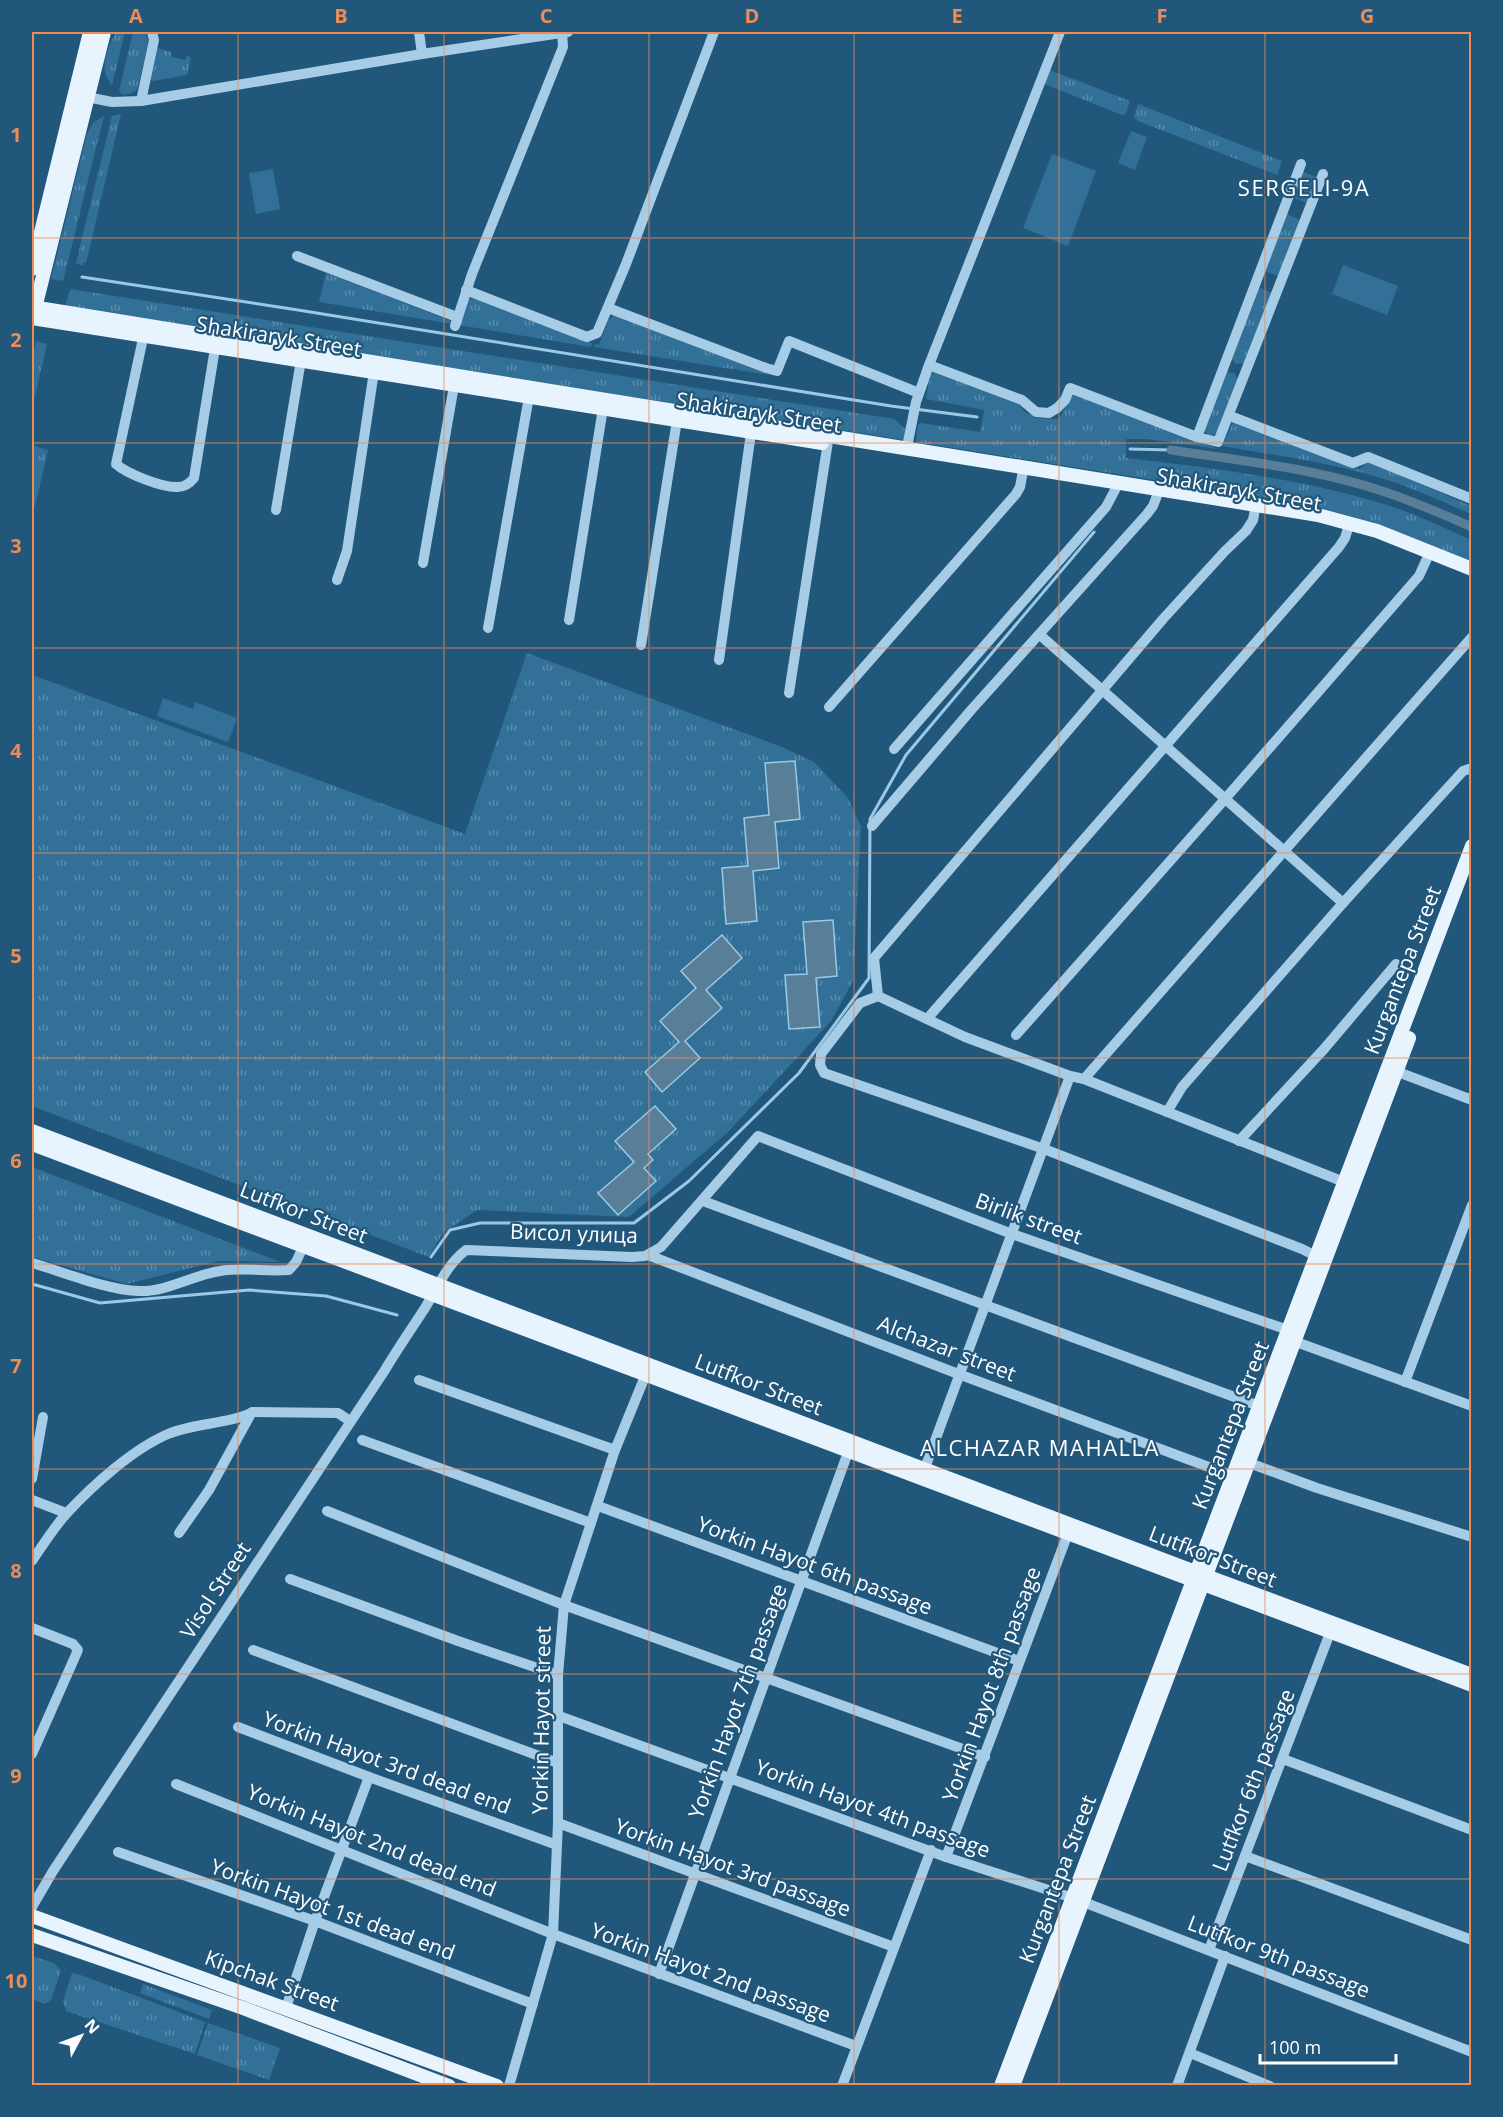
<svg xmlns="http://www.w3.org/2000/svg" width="1503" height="2117" viewBox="0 0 1503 2117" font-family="'Open Sans',sans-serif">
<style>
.grass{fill:url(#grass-tufts)}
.pitch{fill:#327098}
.water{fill:#587e98;stroke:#9ac9e7;stroke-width:1.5}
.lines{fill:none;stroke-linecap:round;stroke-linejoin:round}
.stream{stroke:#9ac9e7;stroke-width:3}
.canal{stroke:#587e98;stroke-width:9}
.minor{stroke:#a6cce6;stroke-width:10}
.major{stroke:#e7f3fd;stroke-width:14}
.grid{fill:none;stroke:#ef8b55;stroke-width:1.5;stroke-opacity:0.55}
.labels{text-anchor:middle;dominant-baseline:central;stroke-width:4.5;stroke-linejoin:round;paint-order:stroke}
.street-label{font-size:21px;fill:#fff;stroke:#22577c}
.neighbourhood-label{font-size:22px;letter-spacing:1.5px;fill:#fff;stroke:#22577c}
.neatline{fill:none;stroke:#ef8b55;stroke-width:2}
.grid-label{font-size:20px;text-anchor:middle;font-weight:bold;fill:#ef8b55}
</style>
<defs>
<pattern id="grass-tufts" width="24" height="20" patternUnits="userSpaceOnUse" patternTransform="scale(1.5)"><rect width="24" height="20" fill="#327098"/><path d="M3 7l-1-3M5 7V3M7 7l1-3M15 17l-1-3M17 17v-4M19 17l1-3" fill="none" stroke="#5b8dad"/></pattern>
</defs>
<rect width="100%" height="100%" fill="#22577c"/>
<g class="grass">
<path d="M 116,32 L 125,32 L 112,85 C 97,70 108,47 116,32 Z"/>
<polygon points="133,32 145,32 148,43 137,90 132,93 123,95 119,91"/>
<polygon points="157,48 171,52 172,57 185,60 187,56 191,58 187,75 153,81 150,79"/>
<polygon points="1050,70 1130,101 1126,114 1122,115 1044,84"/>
<polygon points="1138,104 1282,161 1277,175 1138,121 1134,117"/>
<polygon points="121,114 86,263 84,262 83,266 76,263 112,116"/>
<polygon points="104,116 63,281 51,279 87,134 93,123"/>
<polygon points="1303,172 1316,177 1306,203 1293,197"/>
<polygon points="1287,214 1300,220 1278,276 1264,271"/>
<polygon points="326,273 459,324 469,299 477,298 592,343 591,347 319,302"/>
<polygon points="1258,287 1272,293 1244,363 1235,364 1231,357"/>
<polygon points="70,289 894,419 905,429 904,440 65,307"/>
<polygon points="614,316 620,317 769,375 594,347 595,344 599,345 609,319"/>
<polygon points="36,341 47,344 32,409 32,360"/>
<path d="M 934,372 L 942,373 L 957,381 L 1017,402 L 1025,412 L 1036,418 L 1058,419 L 1062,414 L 1069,397 L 1077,394 L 1218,449 L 1147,439 L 1126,439 L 1126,458 C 1213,468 1303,479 1387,505 C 1416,514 1444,528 1471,540 L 1471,562 L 1378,524 L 1306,504 L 916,442 L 918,425 L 921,423 L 980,432 L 984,410 L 926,399 L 930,376 Z"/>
<polygon points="1227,372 1234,373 1238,379 1218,434 1209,435 1204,431"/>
<path d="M 1233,423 L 1360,469 L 1368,461 L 1471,506 L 1471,514 C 1445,503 1418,490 1390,481 C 1336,463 1278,456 1222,446 Z"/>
<polygon points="32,445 48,450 35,506 32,511"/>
<polygon points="527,653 782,747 814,762 848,798 861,827 853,981 831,1021 729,1131 629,1217 477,1210 443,1233 429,1257 32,1106 32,675 465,834"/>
<polygon points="32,1167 280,1262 218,1261 127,1284 32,1257"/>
<polygon points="32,1956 54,1963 61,1971 51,2000 45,2004 32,1999"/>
<polygon points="72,1973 78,1974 205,2022 195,2054 66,2011 63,2001"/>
<polygon points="143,1984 212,2010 209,2019 140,1993"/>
<polygon points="208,2023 280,2048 269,2080 197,2055"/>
</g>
<g class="pitch">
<polygon points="1131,131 1147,137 1135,170 1118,163"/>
<polygon points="1052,154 1096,171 1068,246 1023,228"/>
<polygon points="273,169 280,209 256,214 249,173"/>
<polygon points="1343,265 1398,286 1387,315 1332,294"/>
<polygon points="163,698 193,709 195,702 237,718 228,742 157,716"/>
</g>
<g class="water">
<polygon points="795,761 800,819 775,822 779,868 753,871 757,921 726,924 722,868 748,866 744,818 769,815 765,763"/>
<polygon points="833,920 837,976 816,978 820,1027 789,1029 785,975 807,974 803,922"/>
<polygon points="722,935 742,958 706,990 722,1008 685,1041 700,1058 662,1092 645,1072 679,1042 660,1021 696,988 681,971"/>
<polygon points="655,1106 676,1129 648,1154 653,1160 644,1168 656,1181 618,1215 598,1193 634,1162 615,1141"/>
</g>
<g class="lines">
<g class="stream">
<polyline points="82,277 298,310 891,406 977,417"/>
<polyline points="1130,449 1171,450"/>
<polyline points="431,1257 450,1230 480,1223 634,1223 689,1181 799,1073 869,978 870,819 906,755 1094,532"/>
<polyline points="32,1284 100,1303 249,1290 326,1296 397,1315"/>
</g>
<path class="canal" d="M 1171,450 C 1241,461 1314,468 1382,491 C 1413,501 1442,514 1472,527"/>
<g class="minor">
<polyline points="419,32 422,54"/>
<polyline points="82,96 112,102 141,101 422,54 568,32"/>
<polyline points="141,101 154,40 152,32"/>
<polyline points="297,256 457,317"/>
<polyline points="466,290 587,337 597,333 626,264 714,32"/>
<polyline points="608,308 766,368 777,371 789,341 919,393"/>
<polyline points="455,326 472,274 563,47 562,32"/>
<path d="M 145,329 L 116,464 C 127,474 163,488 178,487 C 185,487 190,483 194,478 L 216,342"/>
<polyline points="929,365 1022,400 1036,412 1049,413 1057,408 1065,400 1070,388 1197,437 1218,442 1323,174"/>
<polyline points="1230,416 1353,463 1368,457 1472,499"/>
<polyline points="1197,437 1301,164"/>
<polyline points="907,447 916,402 929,365 1060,32"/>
<polyline points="1256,504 1253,520 1246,531 1225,551 1163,619 874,958 878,996 965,1037 1070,1076 1084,1079 1344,1182"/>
<polyline points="276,510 302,354"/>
<polyline points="423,563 455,380"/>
<polyline points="337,580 347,551 375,365"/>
<polyline points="569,620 604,402"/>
<polyline points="488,628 530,391"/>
<polyline points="1040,635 1343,903"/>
<polyline points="641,645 678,414"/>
<polyline points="719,660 752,426"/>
<polyline points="789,693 829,435"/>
<polyline points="829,707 1016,494 1020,487 1024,466"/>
<polyline points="894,749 1106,507 1115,490"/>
<polyline points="872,826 972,709 1147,514 1153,506 1160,488"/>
<polyline points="878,996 860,1003 821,1054 820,1065 824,1073 1044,1149 1302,1249 1316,1256"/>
<polyline points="927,1019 1339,547 1345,538 1350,522"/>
<polyline points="1016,1035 1225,799 1419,576 1430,552"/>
<polyline points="1390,1069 1472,1100"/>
<polyline points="1084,1079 1472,637"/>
<polyline points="1167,1112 1182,1087 1343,903 1463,771 1472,768"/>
<polyline points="1239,1141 1324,1049 1396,964"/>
<polyline points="703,1201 1259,1406"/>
<polyline points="648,1255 961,1375 1233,1476"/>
<path d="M 32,1263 C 64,1272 106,1290 139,1291 C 167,1292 193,1275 220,1271 C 243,1267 266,1272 289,1270 L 296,1262 L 303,1247"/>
<polyline points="1288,1339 1472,1406"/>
<polyline points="419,1380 615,1450"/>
<polyline points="1405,1382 1472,1205"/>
<polyline points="362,1440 591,1523"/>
<polyline points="1241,1460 1317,1488 1472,1537"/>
<polyline points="922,1476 1070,1076"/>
<polyline points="32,1479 43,1417"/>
<polyline points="32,1500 66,1513"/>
<polyline points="598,1506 1019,1661"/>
<polyline points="327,1511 564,1605 985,1757"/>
<polyline points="179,1533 209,1490 252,1412"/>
<path d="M 32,1561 C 43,1545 54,1527 67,1513 C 93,1485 133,1449 168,1434 C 194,1423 230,1424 253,1412 L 338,1413 L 350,1421"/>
<polyline points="290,1579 458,1641 558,1675"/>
<polyline points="32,1628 73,1644 78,1650 32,1754"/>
<polyline points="253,1650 558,1763"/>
<polyline points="559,1716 946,1857 1073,1898 1472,2052"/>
<polyline points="238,1727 369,1777 557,1845"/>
<polyline points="1283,1759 1472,1830"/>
<polyline points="176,1784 553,1934 856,2046"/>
<polyline points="558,1823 894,1947"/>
<polyline points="118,1852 315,1921 533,2004"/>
<polyline points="1245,1856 1472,1940"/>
<polyline points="946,1857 1070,1528"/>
<path d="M 32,1907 L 53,1871 L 385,1370 C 397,1350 410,1331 423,1311 C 437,1290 445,1266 466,1250 L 632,1257 L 645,1256 L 661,1247 L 758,1136 L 1012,1234 L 1288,1330"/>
<polyline points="1209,1950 1333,1625"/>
<polyline points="659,1974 851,1444"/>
<polyline points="286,2008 315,1921 369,1777"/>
<polyline points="1190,2053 1270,2086"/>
<polyline points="509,2086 553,1934 558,1823 558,1675 564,1605 615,1450 648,1369"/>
<polyline points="842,2086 931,1850"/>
<polyline points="1177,2086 1225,1956"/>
</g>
<g class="major">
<polyline points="32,269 90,32"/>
<polyline points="32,307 1318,515 1377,531 1472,569"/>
<polyline points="33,316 104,32"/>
<polyline points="32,318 822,443"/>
<polyline points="32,1131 1206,1576 1472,1675"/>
<polyline points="32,1144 1472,1685"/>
<polyline points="32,1916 497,2086"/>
<polyline points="32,1935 243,2008 449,2086"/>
<polyline points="1001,2086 1472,846"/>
<polyline points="1013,2086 1409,1038"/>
</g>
</g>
<path class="grid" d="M 238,32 L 238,2086M 444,32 L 444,2086M 649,32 L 649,2086M 854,32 L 854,2086M 1059,32 L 1059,2086M 1265,32 L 1265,2086M 32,238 L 1472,238M 32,443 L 1472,443M 32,648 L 1472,648M 32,853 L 1472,853M 32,1058 L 1472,1058M 32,1264 L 1472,1264M 32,1469 L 1472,1469M 32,1674 L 1472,1674M 32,1879 L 1472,1879"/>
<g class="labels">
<g class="street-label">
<text transform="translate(279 336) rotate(9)">Shakiraryk Street</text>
<text transform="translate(759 412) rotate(9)">Shakiraryk Street</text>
<text transform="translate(1239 489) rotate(10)">Shakiraryk Street</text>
<text transform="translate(1402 970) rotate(-69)">Kurgantepa Street</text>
<text transform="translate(304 1212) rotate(21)">Lutfkor Street</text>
<text transform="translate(1029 1218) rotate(20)">Birlik street</text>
<text transform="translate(574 1233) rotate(2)">Висол улица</text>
<text transform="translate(947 1348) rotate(21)">Alchazar street</text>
<text transform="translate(759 1384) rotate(21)">Lutfkor Street</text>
<text transform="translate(1230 1425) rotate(-69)">Kurgantepa Street</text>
<text transform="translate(1213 1556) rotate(21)">Lutfkor Street</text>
<text transform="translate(815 1565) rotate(20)">Yorkin Hayot 6th passage</text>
<text transform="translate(215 1590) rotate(-57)">Visol Street</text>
<text transform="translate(991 1684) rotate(-70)">Yorkin Hayot 8th passage</text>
<text transform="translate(737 1701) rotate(-70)">Yorkin Hayot 7th passage</text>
<text transform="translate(541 1720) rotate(-89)">Yorkin Hayot street</text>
<text transform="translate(387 1762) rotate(20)">Yorkin Hayot 3rd dead end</text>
<text transform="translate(1253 1780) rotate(-69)">Lutfkor 6th passage</text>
<text transform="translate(873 1808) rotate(20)">Yorkin Hayot 4th passage</text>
<text transform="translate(372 1840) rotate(22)">Yorkin Hayot 2nd dead end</text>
<text transform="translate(733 1867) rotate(20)">Yorkin Hayot 3rd passage</text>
<text transform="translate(1057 1879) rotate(-69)">Kurgantepa Street</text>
<text transform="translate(333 1909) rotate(20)">Yorkin Hayot 1st dead end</text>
<text transform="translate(1279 1956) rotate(21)">Lutfkor 9th passage</text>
<text transform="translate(711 1972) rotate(20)">Yorkin Hayot 2nd passage</text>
<text transform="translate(272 1980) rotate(20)">Kipchak Street</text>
</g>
<g class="neighbourhood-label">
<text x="1304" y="187">SERGELI-9A</text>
<text x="1040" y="1447">ALCHAZAR MAHALLA</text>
</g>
</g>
<rect width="1503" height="2117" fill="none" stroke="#22577c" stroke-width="66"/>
<g transform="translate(81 2036) rotate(49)" stroke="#22577c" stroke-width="4.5" paint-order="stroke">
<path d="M0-4.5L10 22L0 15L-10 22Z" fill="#ffffff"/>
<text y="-9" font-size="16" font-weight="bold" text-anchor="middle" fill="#ffffff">N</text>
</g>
<path d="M1260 2054v9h136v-9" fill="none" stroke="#ffffff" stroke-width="3"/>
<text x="1269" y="2054" font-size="18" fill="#ffffff" stroke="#22577c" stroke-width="4.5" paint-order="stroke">100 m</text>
<rect x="33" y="33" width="1437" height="2051" class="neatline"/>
<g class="grid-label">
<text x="136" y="23">A</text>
<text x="341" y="23">B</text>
<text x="546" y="23">C</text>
<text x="752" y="23">D</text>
<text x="957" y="23">E</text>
<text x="1162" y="23">F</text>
<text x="1367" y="23">G</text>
<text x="16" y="142">1</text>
<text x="16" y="347">2</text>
<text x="16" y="553">3</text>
<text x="16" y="758">4</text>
<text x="16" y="963">5</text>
<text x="16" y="1168">6</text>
<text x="16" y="1373">7</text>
<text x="16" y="1578">8</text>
<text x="16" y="1783">9</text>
<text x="16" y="1988">10</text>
</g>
</svg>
